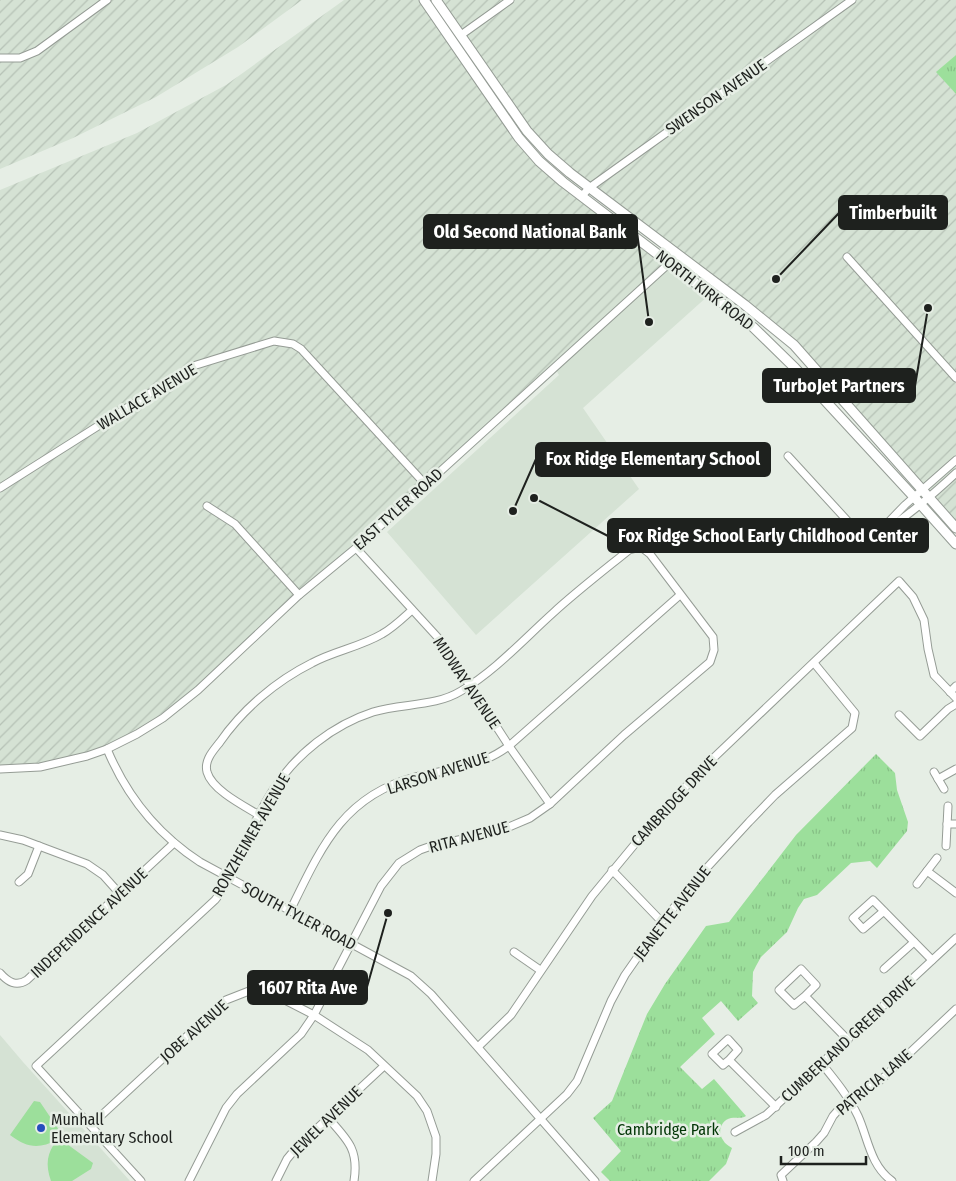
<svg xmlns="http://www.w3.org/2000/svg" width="956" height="1181" viewBox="0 0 956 1181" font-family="'Fira Sans Condensed',sans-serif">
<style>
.built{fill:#d5e2d4}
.industrial{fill:url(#industrial-furrows)}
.grass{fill:#9cdf9b}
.park{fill:url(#park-tufts)}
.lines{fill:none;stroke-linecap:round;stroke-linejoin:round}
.minor-casing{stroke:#959c95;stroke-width:9}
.major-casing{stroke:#959c95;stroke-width:11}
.minor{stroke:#fff;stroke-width:7}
.major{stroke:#fff;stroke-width:9}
.poi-dot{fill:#264ebd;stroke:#e6eee5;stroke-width:2}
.labels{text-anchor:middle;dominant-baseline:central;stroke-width:5;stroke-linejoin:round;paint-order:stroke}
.street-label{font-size:16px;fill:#1e211e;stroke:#e6eee5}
.poi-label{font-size:16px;fill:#1e211e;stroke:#e6eee5;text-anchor:start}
.park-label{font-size:16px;fill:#003505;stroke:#e6eee5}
.leader{fill:none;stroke:#1e211e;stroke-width:2}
.callout-dot{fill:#1e211e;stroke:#e6eee5;stroke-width:2}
.callout{fill:#1e211e;stroke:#1e211e;stroke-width:2}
.callout-label{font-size:18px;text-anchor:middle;font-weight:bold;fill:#fff}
</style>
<defs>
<pattern id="industrial-furrows" width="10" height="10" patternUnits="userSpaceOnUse" patternTransform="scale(1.25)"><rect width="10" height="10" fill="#d5e2d4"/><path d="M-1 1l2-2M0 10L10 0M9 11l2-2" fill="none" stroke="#b6c2b6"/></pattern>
<pattern id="park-tufts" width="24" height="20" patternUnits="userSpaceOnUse" patternTransform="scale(1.25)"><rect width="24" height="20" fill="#9cdf9b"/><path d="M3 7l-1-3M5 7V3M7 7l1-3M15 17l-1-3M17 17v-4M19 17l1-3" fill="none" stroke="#86bf85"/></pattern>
</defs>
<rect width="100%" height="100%" fill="#e6eee5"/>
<g class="built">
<polygon points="671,266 709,295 583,408 639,489 476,635 387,532 559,375 556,370"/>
<polygon points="0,1035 23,1062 130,1181 0,1181"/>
</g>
<g class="industrial">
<polygon points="0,0 302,0 238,47 156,97 73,138 0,169"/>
<polygon points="344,0 420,0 511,132 665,263 198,686 157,717 129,734 106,745 73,758 42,763 11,767 0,766 0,190 137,133 226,85"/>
<polygon points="440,0 848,0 589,184 541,143 521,117"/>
<polygon points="857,0 956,0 956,55 937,72 956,94 956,521 822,371 594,188"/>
</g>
<path class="grass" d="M 34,1101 L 40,1102 L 63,1136 L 60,1139 L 93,1163 L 91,1169 L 72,1181 L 51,1181 C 45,1164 47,1153 57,1140 C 39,1149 27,1148 10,1135 Z"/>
<g class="park">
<polygon points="956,55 956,94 936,72"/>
<path d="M 876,754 L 895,773 L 897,790 L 908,822 L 907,831 L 877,868 L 870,861 L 851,863 L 817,895 L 804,899 L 798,908 L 787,932 L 761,957 L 756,966 L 753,972 L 752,996 L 758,1003 L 738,1021 L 721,1001 L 702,1018 L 715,1034 L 680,1067 L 702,1089 L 714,1079 L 746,1116 C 741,1119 737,1117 731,1118 C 721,1120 717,1132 723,1140 C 725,1144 729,1146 732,1148 L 726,1164 L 709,1181 L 610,1181 L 601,1172 L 621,1151 L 593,1118 L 612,1101 L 647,1014 L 665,984 L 706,926 L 729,922 L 796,835 Z"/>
</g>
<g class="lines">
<g class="minor-casing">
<g id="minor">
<polyline points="461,35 510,0"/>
<polyline points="0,58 20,58 37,51 107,0"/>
<polyline points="582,196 589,188 852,0"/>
<polyline points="847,257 956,378"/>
<path d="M 788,456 L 854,528 C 860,533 864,536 872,535 C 889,534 941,487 956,473"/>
<polyline points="0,488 193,366 274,341 293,344 301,349 425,484"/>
<polyline points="207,506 235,524 299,595"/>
<polyline points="878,533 905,505 956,460"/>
<polyline points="356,548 441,641 509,746 550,804"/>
<polyline points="950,692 956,686"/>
<polyline points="899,715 920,736 948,709 956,704"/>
<path d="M 107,749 C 127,797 157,834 200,862 L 411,976 L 431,994 L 595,1181"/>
<polyline points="0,769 40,767 87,756 107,749 137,734 163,718 198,690 299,595 356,548 664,268 676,254"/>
<polyline points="934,772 944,789"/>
<polyline points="938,779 956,769"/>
<path d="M 259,815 C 244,806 212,790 207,772 C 204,760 213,751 220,742 C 243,709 276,681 312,663 C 334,651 360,647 382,634 C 393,628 402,619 412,610"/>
<polyline points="947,824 956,824"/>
<polyline points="0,835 23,840 87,864 103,875 120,894"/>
<polyline points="946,846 948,806"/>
<polyline points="612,870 662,922"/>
<polyline points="927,871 956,893"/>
<polyline points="19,882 28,874 39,846"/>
<polyline points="917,884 937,858"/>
<path d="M 290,911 C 320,850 342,796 415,777 C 439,771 463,769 486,759 C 494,756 502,751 509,746 L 680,595"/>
<polyline points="884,911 863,929 853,918 873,900 932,960"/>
<polyline points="514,952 540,970"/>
<polyline points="884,969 914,942"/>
<path d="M 0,973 C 8,982 16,987 27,980 L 174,843"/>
<polyline points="805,996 794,1005 779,990 801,969 816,985 805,996 848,1040"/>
<polyline points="479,1046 511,1015 592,896 658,816 704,767 899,581 913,597 924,620 928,649 934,675 956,698"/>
<polyline points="729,1060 723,1065 712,1054 728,1039 738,1050 729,1060 776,1107"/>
<path d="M 822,1064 C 835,1080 849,1097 858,1116 C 868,1138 870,1165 892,1181"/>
<path d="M 328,1118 C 348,1140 359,1150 354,1181"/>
<polyline points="91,1125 226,1000 249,991 271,993 314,1015 368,1050 417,1096 427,1111 436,1137 436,1154 432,1181"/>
<polyline points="735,1132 766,1115 956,938"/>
<path d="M 141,1181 L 36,1066 L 215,900 L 222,891 C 239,858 253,821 273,790 C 296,754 333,725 373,712 C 402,703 435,707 461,691 C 495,671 523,640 553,613 C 577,591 603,571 629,550 L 641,547 L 650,554 L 713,637 L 714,650 L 710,662 L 624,735 L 550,804 L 530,818 L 497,832 L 434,845 L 420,850 L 399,863 L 381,886 L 314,1015 L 301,1034 L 237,1094 L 226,1108 L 189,1181"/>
<polyline points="276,1181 287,1159 297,1147 384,1066"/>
<polyline points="474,1181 567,1094 577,1081 611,1001 625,975 662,922 703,872 749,822 775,795 852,728 855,713 814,663"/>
<polyline points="783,1181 781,1175 816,1142 824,1133 833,1116 840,1108 882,1079 956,1009"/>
</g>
</g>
<g class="major-casing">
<g id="major">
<polyline points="424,0 519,138 539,161 563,182 753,327 795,368 914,497 956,544"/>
<polyline points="436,0 527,131 548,154 570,173 745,305 794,345 956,528"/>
</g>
</g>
<use href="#minor" class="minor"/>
<use href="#major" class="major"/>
</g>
<circle class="poi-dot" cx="41" cy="1128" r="5"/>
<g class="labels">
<g class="street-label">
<text transform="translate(716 97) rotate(-35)">SWENSON AVENUE</text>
<text transform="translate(705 290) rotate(38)">NORTH KIRK ROAD</text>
<text transform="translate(147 397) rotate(-31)">WALLACE AVENUE</text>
<text transform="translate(398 509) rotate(-42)">EAST TYLER ROAD</text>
<text transform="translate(467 683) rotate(56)">MIDWAY AVENUE</text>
<text transform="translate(438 773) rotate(-18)">LARSON AVENUE</text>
<text transform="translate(674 801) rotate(-47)">CAMBRIDGE DRIVE</text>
<text transform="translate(251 835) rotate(-60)">RONZHEIMER AVENUE</text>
<text transform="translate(469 837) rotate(-15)">RITA AVENUE</text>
<text transform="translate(672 913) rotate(-52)">JEANETTE AVENUE</text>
<text transform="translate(299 916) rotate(28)">SOUTH TYLER ROAD</text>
<text transform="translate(89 923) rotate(-43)">INDEPENDENCE AVENUE</text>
<text transform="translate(194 1031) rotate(-42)">JOBE AVENUE</text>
<text transform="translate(848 1039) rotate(-43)">CUMBERLAND GREEN DRIVE</text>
<text transform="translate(874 1082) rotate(-40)">PATRICIA LANE</text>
<text transform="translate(326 1121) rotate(-44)">JEWEL AVENUE</text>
</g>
<g class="poi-label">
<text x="51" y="1119">Munhall<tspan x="51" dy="18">Elementary School</tspan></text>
</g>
<g class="park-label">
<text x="668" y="1129">Cambridge Park</text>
</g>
</g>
<path class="leader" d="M776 279L839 213M649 322L637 232M928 308L915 386M513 511L536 459M534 498L608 536M388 913L367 987"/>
<g class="callout-dot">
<circle cx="776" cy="279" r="5"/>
<circle cx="649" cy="322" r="5"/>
<circle cx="928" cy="308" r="5"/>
<circle cx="513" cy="511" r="5"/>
<circle cx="534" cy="498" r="5"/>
<circle cx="388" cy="913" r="5"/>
</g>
<g class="callout">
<rect x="839" y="196" width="108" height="33" rx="5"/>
<rect x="424" y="215" width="213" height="33" rx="5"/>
<rect x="763" y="369" width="152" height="33" rx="5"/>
<rect x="536" y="443" width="234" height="33" rx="5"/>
<rect x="608" y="519" width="320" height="33" rx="5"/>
<rect x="248" y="971" width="119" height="33" rx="5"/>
</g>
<g class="callout-label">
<text x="893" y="219">Timberbuilt</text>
<text x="530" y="238">Old Second National Bank</text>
<text x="839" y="392">TurboJet Partners</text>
<text x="653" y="465">Fox Ridge Elementary School</text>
<text x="768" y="542">Fox Ridge School Early Childhood Center</text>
<text x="308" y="994">1607 Rita Ave</text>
</g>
<path d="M781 1156v8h85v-8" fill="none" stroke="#1e211e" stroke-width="2.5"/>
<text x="788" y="1156" font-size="15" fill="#1e211e" stroke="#e6eee5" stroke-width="4" paint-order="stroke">100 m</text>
</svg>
